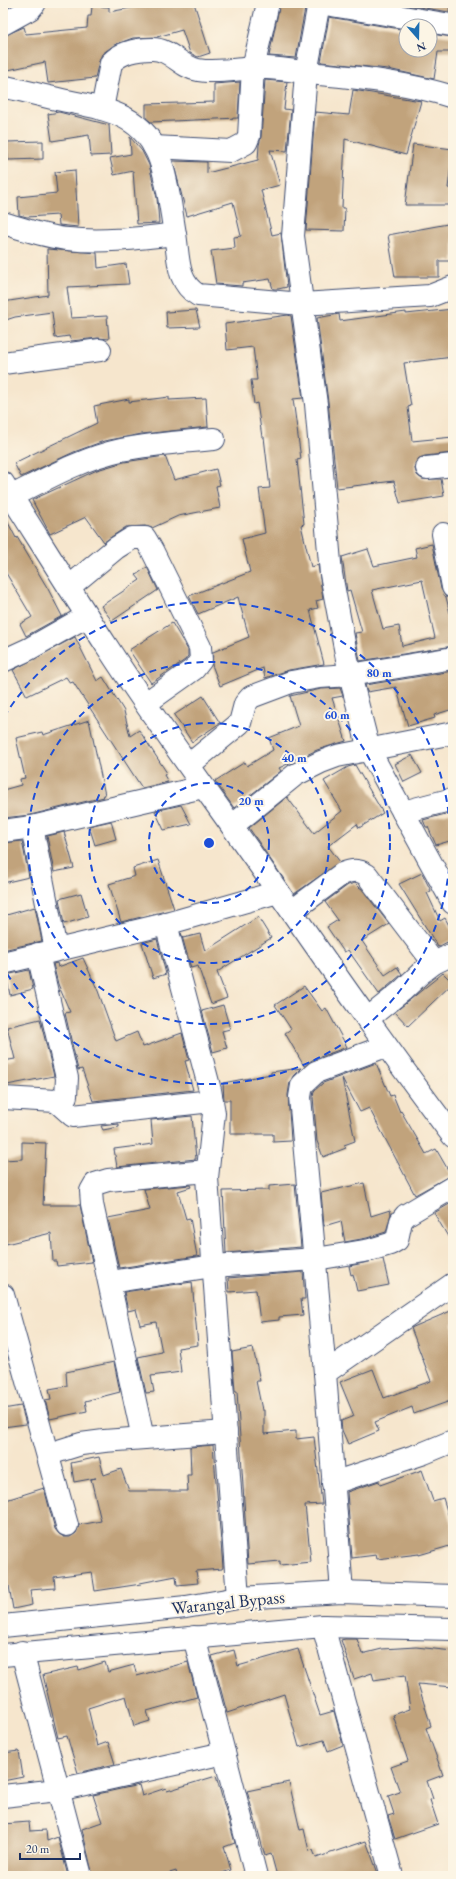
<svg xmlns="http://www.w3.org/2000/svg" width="456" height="1879" viewBox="0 0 456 1879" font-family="'EB Garamond',serif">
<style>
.building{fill:#c1a37b;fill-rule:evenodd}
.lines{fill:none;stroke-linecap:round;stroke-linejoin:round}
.minor-casing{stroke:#3c4a6f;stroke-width:24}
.major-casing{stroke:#3c4a6f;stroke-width:24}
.minor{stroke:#fff;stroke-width:22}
.major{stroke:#fff;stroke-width:22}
.ring{fill:none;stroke:#1d4ed8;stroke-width:2;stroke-dasharray:7 5}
.labels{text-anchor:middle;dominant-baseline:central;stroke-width:4;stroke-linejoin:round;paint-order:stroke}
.street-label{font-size:18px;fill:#1b2f5e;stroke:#fcf5e5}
.centre{fill:#1d4ed8;stroke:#fcf5e5;stroke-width:2}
.ring-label{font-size:12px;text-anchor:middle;font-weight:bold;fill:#1d4ed8;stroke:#fcf5e5;stroke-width:4;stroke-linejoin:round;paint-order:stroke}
</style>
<rect width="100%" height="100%" fill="#fcf5e5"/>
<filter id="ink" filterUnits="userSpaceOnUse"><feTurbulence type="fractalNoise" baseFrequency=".025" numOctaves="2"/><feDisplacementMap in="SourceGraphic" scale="8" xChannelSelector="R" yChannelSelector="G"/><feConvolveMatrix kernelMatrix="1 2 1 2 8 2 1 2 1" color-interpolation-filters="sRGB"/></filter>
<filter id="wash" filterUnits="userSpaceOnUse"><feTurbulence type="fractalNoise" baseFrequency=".012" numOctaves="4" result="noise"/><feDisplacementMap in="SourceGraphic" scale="16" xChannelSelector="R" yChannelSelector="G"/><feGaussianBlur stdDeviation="0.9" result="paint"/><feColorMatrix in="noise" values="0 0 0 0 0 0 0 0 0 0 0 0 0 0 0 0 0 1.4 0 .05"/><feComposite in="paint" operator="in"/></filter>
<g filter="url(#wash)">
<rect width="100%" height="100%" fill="#f6e6cd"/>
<g id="blocks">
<g class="building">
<polygon points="157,3 194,3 210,53 198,57 190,53 182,30 157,37 133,38 114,45 102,54 99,61 95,78 48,83 45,62 8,70 3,47 3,36 24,27 26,34 87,28 88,16 91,16 92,6 109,7 109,12"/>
<polygon points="280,3 306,3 296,58 269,56"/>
<polygon points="395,3 450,3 449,12"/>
<polygon points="329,17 406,30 406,50 430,50 430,34 453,37 453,52 438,52 434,79 388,69 321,62"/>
<polygon points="265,80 287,82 284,109 291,110 287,151 270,150 280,185 261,190 272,235 281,233 287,287 278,289 273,289 270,279 242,283 242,286 216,284 211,251 235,248 234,237 241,236 233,202 187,216 173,161 207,162 207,173 258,160 259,145 261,137"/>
<polygon points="240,82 238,118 151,122 146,118 146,104 214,102 214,84"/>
<polygon points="353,90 421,101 406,155 345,139 342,208 345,208 344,231 306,230 315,112 349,115"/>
<polygon points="59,112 109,125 111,155 91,156 89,135 52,141 48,114"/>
<polygon points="130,137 142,151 149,165 157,198 159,223 137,224 133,171 114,175 110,158 131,154"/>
<polygon points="43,141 43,159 8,160 7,142"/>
<polygon points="413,144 453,149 448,188 453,189 453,205 405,205"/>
<polygon points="75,170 78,227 59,225 58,215 27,217 19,215 18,197 57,193 55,172"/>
<polygon points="453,223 453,261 439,261 439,277 395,277 388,235"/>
<polygon points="47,249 97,253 98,268 126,264 129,284 67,287 71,318 107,316 109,339 98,338 71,341 69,336 55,338 52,312 15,317 3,321 3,302 48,295"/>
<polygon points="453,309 453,357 404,363 411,406 408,407 412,441 453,437 453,453 425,456 419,458 415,463 415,469 417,475 422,479 441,479 444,496 400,503 394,481 337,488 328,402 317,318 339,314 340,321 406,312 406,314"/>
<polygon points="196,310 200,327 167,328 166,312"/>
<polygon points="288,315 291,316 303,398 293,399 301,459 297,460 304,524 301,525 311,567 318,565 323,599 316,601 318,608 310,610 324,664 289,670 265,678 263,668 220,686 212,665 213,652 249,637 238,597 198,614 189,596 250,572 242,539 265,533 259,489 270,488 264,437 262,437 257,403 254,404 251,380 257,380 253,347 227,350 225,324"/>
<polygon points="169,397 169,400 206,398 208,427 142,434 104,441 74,452 21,477 14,463 97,423 94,406 129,399 129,402"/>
<polygon points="165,456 174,480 216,469 220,485 216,486 220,508 178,516 152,528 145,526 126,527 104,542 86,517 50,534 32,500 97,470 124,462"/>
<polygon points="3,513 16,538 17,537 48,589 62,616 26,636 20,624 32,617 3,568"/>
<path d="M 432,544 L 441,589 L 446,597 L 451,617 L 453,617 L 453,646 L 360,661 L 355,633 L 362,632 L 350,590 L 347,591 L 342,557 L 368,549 L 374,566 L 417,557 L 415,548 ZM 422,580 L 435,638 L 402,646 L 399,626 L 383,629 L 372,590 Z"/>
<polygon points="147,567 158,590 112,621 101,606 140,580 136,575"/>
<polygon points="172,623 188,650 188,656 185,660 151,683 129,650"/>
<polygon points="75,637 97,681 103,677 124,711 130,736 139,730 167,773 164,775 168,782 142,788 73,682 70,683 66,677 27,696 13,670"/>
<polygon points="453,671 453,709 434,715 435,718 408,726 396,687 367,692 365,685"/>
<polygon points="340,688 343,696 332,698 346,741 317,750 279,768 281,771 234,808 215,781 245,762 247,766 273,750 269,738 299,726 290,696 321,689"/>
<polygon points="203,696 220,723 192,742 174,715"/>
<polygon points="89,720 105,795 103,796 104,797 30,815 3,818 3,790 21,785 20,779 25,778 16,738 42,732 43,735"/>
<polygon points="412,755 422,773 404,782 395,764"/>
<polygon points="355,765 383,813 359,828 357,824 328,846 340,862 294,894 249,828 287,797 314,833 342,811 324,781 348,767"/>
<polygon points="181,805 191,824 164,830 155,811"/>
<polygon points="453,812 453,840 436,845 428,827 426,827 423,820"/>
<polygon points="111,821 116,839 95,845 89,826"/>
<polygon points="64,832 74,868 54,872 47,836"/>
<polygon points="22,841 29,877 3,883 3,843"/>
<polygon points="158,860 174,909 121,922 109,884 135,876 133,868"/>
<polygon points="422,873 431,891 427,893 440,921 445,918 453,933 453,939 438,947 399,884"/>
<polygon points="355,883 360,888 361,888 389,924 362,941 385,975 397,967 402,974 379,994 348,950 344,952 327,927 338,920 325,902 348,885"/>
<polygon points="81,893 88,917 64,924 59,899"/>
<polygon points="35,907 42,941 3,950 3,916"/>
<polygon points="258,917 271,938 217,972 227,998 211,1004 198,966 191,968 181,933 183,938 200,934 205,951"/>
<polygon points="157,939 166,974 153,978 142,943"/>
<polygon points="83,958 98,991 116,1041 137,1032 143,1047 182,1033 189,1060 185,1061 193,1090 93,1101 82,1069 78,1070 65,1013 70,1012 58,984 53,964 57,963 58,967"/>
<polygon points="29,970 33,989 10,995 6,975"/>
<polygon points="443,973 453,983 408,1026 395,1012"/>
<polygon points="304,986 322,1011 326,1008 347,1047 312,1060 304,1066 285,1033 291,1029 275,1005"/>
<polygon points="223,1005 230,1029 222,1031 227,1048 213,1052 202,1011"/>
<polygon points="40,1019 54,1076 7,1085 3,1061 15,1059 7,1027"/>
<polygon points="376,1063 390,1096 393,1095 400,1112 401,1111 426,1154 436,1149 451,1175 415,1195 369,1108 360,1112 342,1078 355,1141 344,1145 346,1148 323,1157 317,1141 313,1097 314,1091 323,1083"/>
<polygon points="301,1068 293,1076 290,1082 288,1095 291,1141 273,1142 273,1134 230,1134 230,1100 224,1100 223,1083 271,1074 271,1072"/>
<polygon points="192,1116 196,1159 117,1167 114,1149 153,1144 151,1120"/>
<polygon points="119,1124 119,1127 103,1130 101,1126"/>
<polygon points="22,1142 46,1143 43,1205 80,1205 92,1262 57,1266 56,1261 53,1261 51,1233 6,1244 6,1240 3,1241 3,1160 22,1159"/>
<polygon points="364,1183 371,1216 390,1210 391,1214 386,1232 367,1238 345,1242 341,1221 324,1226 321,1193"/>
<polygon points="295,1184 301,1247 226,1253 223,1191 269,1190 269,1186"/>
<polygon points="190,1185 191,1187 178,1191 186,1219 190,1218 197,1256 119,1268 108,1218 150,1210 144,1189"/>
<polygon points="453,1202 453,1245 434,1213"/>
<polygon points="383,1259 389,1285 357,1291 353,1274 351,1275 349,1266"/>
<polygon points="303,1272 305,1299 301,1299 303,1315 279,1317 279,1320 260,1322 256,1290 229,1292 228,1278"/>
<polygon points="192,1282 198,1345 178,1348 181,1372 151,1376 154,1392 146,1393 138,1357 162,1352 156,1322 140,1325 136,1309 128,1311 124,1292"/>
<polygon points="453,1310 453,1400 414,1414 412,1407 375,1422 379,1431 348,1444 342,1430 341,1421 354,1416 340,1382 373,1369 384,1398 431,1381 411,1328"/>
<polygon points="3,1343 7,1358 3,1358"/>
<polygon points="253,1348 260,1381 256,1381 262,1410 264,1410 264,1434 296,1431 296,1439 314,1437 322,1504 305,1505 311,1562 280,1565 280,1561 248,1564 237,1391 235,1391 232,1352"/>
<polygon points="114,1362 120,1392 85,1401 87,1411 50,1419 45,1400 51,1399 49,1389 67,1386 66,1372"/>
<polygon points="21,1406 26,1424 3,1427 3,1409"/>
<polygon points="213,1445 223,1567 222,1569 196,1571 198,1583 177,1585 176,1576 140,1583 141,1584 95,1591 92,1572 54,1577 55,1588 30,1590 32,1605 13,1609 9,1586 6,1587 3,1577 3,1501 44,1488 55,1529 59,1534 64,1537 70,1537 76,1533 79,1525 101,1521 91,1479 96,1478 74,1482 71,1463 99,1457 104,1475 121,1469 129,1491 188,1491 187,1475 191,1475 190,1447"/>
<polygon points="422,1470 433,1501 443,1498 453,1530 453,1545 419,1555 419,1554 377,1559 376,1555 352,1558 347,1492 379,1481 380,1485"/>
<polygon points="345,1639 357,1639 362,1654 382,1649 416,1647 453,1651 453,1687 418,1684 431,1726 426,1728 443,1775 427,1781 433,1799 430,1800 438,1824 395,1839 388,1816 394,1814 388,1796 400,1792 391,1767 408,1761 393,1715 410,1709 405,1675 374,1680 372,1673 354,1679 341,1640"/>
<polygon points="298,1649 320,1715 334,1711 343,1745 328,1751 324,1740 299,1747 284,1694 227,1713 212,1656 234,1650 238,1666"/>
<polygon points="105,1662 108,1672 134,1665 137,1676 188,1662 197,1697 147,1711 150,1721 134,1726 126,1696 88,1708 97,1746 108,1742 115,1764 78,1773 67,1736 58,1738 43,1675 78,1667 79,1670"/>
<polygon points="19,1751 23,1777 3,1781 3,1753"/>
<polygon points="216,1776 235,1843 224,1847 231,1870 213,1876 177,1876 176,1871 160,1876 93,1876 82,1829 102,1822 93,1795 139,1785 142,1796 166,1788 167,1791"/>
<polygon points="289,1782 300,1830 304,1829 309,1851 313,1850 316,1858 366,1841 379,1876 277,1876 271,1854 265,1856 247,1791"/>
<polygon points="29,1822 30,1831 46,1830 47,1841 58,1837 68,1876 3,1876 3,1824"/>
</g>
</g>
</g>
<g filter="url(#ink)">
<use href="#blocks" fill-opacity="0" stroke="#3c4a6f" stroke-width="1"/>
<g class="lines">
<g class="minor-casing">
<g id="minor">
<polyline points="319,3 306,73 293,236 316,404 331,574 350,675 369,750 453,903"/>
<polyline points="319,3 451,25"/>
<polyline points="3,24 30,9 35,3"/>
<path d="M 6,87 C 25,91 43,96 62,100 C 104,109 144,113 160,160 C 168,181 171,211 175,234"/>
<path d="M 102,109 L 111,63 C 121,52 138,49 152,49 C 171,49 180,67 198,70 C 219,74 245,67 267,68 C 285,69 302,72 319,74 C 364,78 409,83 453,97"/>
<polyline points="154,147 231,151 246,143 249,136 253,68 268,3"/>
<path d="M 3,223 C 24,229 46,237 68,239 C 104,243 140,238 175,234 C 179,257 176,282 198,295 L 302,304 L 430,296 L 453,287"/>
<polyline points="3,363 100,350"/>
<polyline points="427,468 453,465"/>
<path d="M 3,483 C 38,538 72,593 108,648 C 157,724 211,796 263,870 C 325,960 387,1049 453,1136"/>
<path d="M 12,496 C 46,479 83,458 121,450 C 151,444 183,442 214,439"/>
<polyline points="443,534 453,587"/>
<polyline points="69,587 116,548 132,538 145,538 152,550 200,647 201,660 194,669 146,703"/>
<polyline points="3,661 29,649 87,616"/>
<polyline points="189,765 240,723 245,704 251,697 291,682 320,677 350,675 453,658"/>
<polyline points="403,812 453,799"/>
<polyline points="232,826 295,775 321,762 337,756 453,733"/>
<polyline points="32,827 56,950"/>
<polyline points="3,831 32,827 203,787"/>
<path d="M 292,911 L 342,874 C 352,870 358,869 367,875 L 434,963"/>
<polyline points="166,924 210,1090 214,1113 207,1178 238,1598"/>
<polyline points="3,963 166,924 278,892"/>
<polyline points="367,1019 402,991 421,973 434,963 453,954"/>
<polyline points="3,1098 56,1101 66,1096 67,1078 38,954"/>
<polyline points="56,1101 73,1116 212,1101"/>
<polyline points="110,1282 213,1266 316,1259 370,1250 390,1244 397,1240 401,1221 406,1215 453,1187"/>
<polyline points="3,1295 67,1525"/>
<polyline points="325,1373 300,1097 302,1085 316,1072 386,1046"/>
<polyline points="143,1438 92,1204 91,1191 95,1184 108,1180 207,1171"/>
<polyline points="49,1454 81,1444 104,1441 226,1432"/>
<polyline points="333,1483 424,1453 453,1441"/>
<polyline points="342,1592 325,1373 453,1284"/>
<polyline points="323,1626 392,1876"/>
<polyline points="194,1637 256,1876"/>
<polyline points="22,1652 81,1876"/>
<polyline points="3,1796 58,1790 224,1753"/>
</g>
</g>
<g class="major-casing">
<g id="major">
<polyline points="3,1626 186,1607 238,1598 342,1592 453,1596"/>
<polyline points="3,1655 323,1626 453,1629"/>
</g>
</g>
<use href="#minor" class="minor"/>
<use href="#major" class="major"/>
</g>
</g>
<g class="ring">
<circle cx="209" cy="843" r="60"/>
<circle cx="209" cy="843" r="120"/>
<circle cx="209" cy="843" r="181"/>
<path d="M4 717A241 241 0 1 1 4 969"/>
</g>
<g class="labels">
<g class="street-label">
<text transform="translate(228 1602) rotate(-6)">Warangal Bypass</text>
</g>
</g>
<circle cx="209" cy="843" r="6" class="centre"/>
<g class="ring-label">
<text x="379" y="677">80 m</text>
<text x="337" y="719">60 m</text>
<text x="294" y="762">40 m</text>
<text x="251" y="805">20 m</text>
</g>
<rect width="456" height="1879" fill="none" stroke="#fcf5e5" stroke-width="16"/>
<g transform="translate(418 38) rotate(160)"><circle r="19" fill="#fcf5e5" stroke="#a2a6af"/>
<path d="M0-3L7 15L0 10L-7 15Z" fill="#1f6fb2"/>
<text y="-6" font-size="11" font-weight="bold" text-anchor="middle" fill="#1b2f5e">N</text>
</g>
<path d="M20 1853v6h60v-6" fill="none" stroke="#1b2f5e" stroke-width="2"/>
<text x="26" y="1853" font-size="12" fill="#1b2f5e" stroke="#fcf5e5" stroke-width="3" paint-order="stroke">20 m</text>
</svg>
